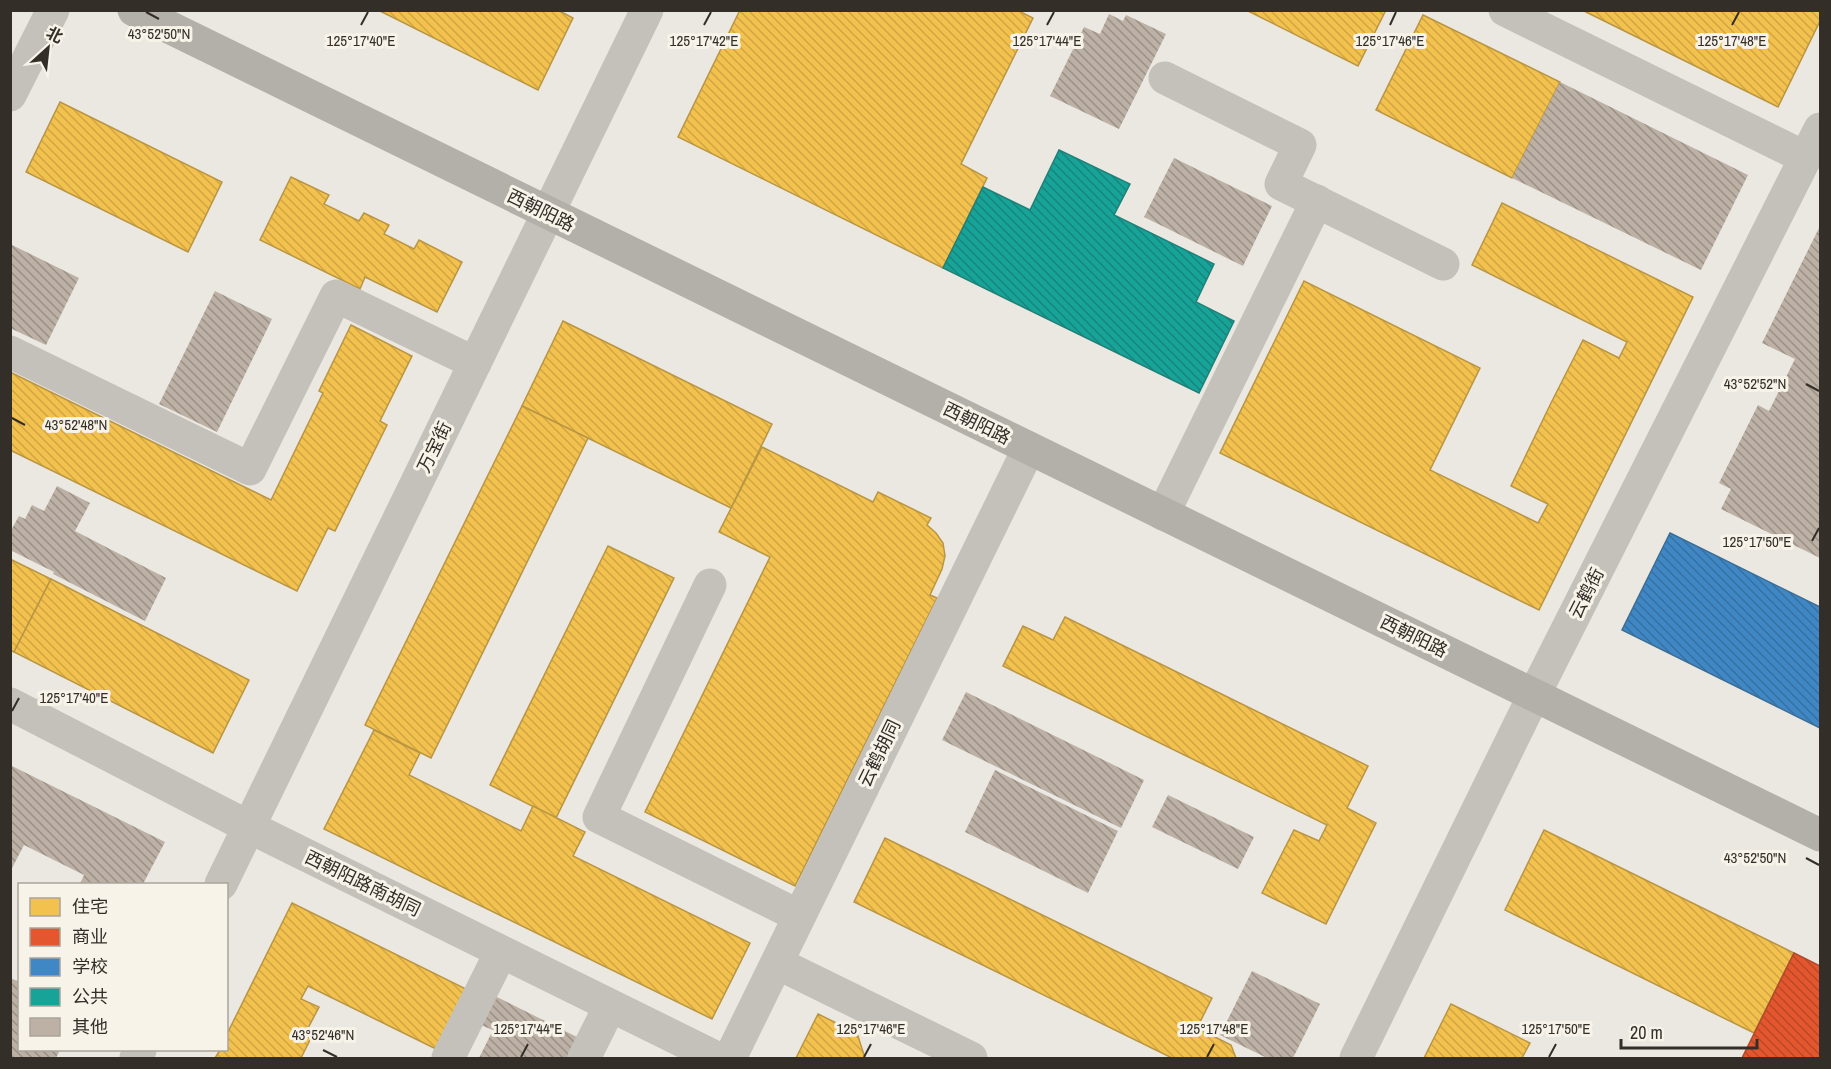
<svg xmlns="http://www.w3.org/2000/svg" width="1831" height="1069" viewBox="0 0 1831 1069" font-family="'Archivo Narrow','Noto Sans SC',sans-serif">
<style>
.homes{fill:url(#homes-back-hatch);stroke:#b99543;stroke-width:1.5}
.shops{fill:url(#shops-back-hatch);stroke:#af4b2c;stroke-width:1.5}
.schools{fill:url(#schools-back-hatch);stroke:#3c6d96;stroke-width:1.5}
.public{fill:url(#public-back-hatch);stroke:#208077;stroke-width:1.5}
.building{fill:url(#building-back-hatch)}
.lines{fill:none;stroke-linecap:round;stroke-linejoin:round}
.minor{stroke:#c4c0ba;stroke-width:33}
.major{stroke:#b3afa9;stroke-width:33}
.ticks{fill:none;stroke:#342e29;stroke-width:2}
.labels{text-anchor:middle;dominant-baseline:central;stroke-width:6;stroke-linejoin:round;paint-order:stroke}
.street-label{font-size:18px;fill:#342e29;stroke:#f7f3e9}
.ticks-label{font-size:15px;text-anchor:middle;fill:#342e29;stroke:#f7f3e9;stroke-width:6;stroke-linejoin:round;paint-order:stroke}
</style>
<defs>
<pattern id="homes-back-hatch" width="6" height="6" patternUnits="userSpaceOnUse" patternTransform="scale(1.5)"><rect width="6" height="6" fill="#f2c14e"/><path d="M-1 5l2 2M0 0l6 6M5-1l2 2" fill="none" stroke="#d0a644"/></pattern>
<pattern id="shops-back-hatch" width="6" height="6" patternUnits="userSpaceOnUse" patternTransform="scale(1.5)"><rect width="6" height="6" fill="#e4572e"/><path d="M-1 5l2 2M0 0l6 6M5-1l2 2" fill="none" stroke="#ba4827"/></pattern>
<pattern id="schools-back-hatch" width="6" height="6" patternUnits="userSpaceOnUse" patternTransform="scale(1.5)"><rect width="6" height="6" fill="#3f88c5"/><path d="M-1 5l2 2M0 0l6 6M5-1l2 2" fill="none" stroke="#3670a0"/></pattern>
<pattern id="public-back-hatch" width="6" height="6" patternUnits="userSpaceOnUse" patternTransform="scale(1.5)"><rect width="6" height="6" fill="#17a398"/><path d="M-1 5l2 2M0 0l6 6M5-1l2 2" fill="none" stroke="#16857c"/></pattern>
<pattern id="building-back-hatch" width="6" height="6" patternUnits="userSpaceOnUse" patternTransform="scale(1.5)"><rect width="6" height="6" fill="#bdb0a4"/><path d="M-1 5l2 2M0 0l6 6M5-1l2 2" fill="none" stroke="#9a9086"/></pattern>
</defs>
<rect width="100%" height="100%" fill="#ebe8e1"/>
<g class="homes">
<polygon points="378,10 558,10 573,18 538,90"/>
<polygon points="740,10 1017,10 1033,18 961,164 987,178 943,268 678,137"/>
<polygon points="1246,10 1386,10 1358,66"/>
<polygon points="1582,10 1820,10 1820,21 1778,107"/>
<polygon points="1423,15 1560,82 1512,178 1376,110"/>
<polygon points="60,102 222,182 188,252 26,172"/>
<polygon points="291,177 329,195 324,204 359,221 364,213 389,225 384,234 414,249 419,240 462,262 437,312 365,277 360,289 260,240"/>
<polygon points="1502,203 1693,297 1539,610 1220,453 1304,281 1480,368 1430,470 1538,523 1548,504 1511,486 1551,403 1583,340 1619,358 1627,342 1472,265"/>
<polygon points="563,321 772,424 731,508 522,406"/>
<polygon points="351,325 412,356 380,421 387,425 335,531 328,528 297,591 10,450 10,372 271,500 323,393 319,391"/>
<polygon points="522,406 588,438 431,758 365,725"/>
<polygon points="762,447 873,502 878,492 931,518 927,525 936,533 943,543 945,556 942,569 930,595 937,598 795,886 645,812 770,557 719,532"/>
<polygon points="608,546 674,578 556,818 490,785"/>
<polygon points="10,559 51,579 14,652 10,650"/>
<polygon points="51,579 249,680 213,753 14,652"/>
<polygon points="1065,617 1368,766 1347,808 1376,823 1326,924 1262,893 1294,830 1319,841 1327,825 1003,666 1023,626 1053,640"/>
<polygon points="374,730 420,753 409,775 521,831 533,806 585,832 573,856 750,943 712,1019 324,829"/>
<polygon points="1544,830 1794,953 1754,1033 1505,910"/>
<polygon points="885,838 1212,998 1197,1028 1231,1045 1236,1058 1172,1058 854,902"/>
<polygon points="292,903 470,991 440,1051 308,986 301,999 319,1007 306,1032 312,1036 301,1058 215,1058 220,1050 226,1050 226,1036"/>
<polygon points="1451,1004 1530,1043 1522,1058 1424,1058"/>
<polygon points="818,1014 857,1033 865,1058 796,1058"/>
</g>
<polygon class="shops" points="1794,953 1820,966 1820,1058 1742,1058"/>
<polygon class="schools" points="1670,533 1820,607 1820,728 1622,630"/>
<polygon class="public" points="1059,150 1130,184 1114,215 1214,264 1196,302 1234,321 1199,393 943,268 983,187 1030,210"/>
<g class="building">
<polygon points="1109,14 1123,21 1126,15 1166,34 1119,129 1050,96 1084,27 1100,34"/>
<polygon points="1560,82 1748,175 1701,270 1512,178"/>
<polygon points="1174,158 1272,206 1243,266 1144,217"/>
<polygon points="1820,226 1820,558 1721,509 1731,489 1719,483 1758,405 1769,411 1795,359 1762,343"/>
<polygon points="10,244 79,278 46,345 10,328"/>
<polygon points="215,291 272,319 217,432 159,404"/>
<polygon points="57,486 90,503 75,531 166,578 145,621 53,574 54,572 10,550 10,532 19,516 25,519 32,505 44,511"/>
<polygon points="966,692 1144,780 1121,828 942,740"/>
<polygon points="10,765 165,842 143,884 80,884 84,875 24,845 10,872"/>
<polygon points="995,770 1118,831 1088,893 965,832"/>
<polygon points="1168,795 1254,837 1238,869 1152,827"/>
<polygon points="1252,971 1320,1004 1293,1058 1267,1058 1220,1035"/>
<polygon points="10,978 20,982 20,1050 60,1050 56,1058 10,1058"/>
<polygon points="493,995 579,1038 569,1058 479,1058 493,1030 478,1024"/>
</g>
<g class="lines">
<g class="minor">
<polyline points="1505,10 1806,158"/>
<polyline points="1165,78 1300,145 1281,184 1443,264"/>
<polyline points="10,95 53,10"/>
<polyline points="10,352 250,469 336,296 475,363"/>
<polyline points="1163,514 1317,201"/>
<polyline points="710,585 599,817 799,916"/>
<polyline points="10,704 249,827 717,1058"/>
<polyline points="221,884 647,10"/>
<polyline points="777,963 971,1058"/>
<polyline points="136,1058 140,1050"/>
<polyline points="448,1058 501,952"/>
<polyline points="584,1058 610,1006"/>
<polyline points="730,1058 1029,448"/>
<polyline points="1356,1058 1534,695 1820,129"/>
</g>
<polyline class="major" points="134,10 1820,835"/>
</g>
<path class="ticks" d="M 146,12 L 159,19M 361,25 L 368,12M 704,25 L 711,12M 1047,25 L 1054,12M 1390,25 L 1396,12M 1732,25 L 1739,12M 1806,384 L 1819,391M 12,418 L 25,425M 1812,541 L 1819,528M 12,711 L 19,698M 1806,858 L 1819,865M 323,1050 L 337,1057M 521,1057 L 528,1044M 864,1057 L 871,1044M 1207,1057 L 1214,1044M 1549,1057 L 1556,1044"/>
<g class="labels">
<g class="street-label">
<text transform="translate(541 210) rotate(26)">西朝阳路</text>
<text transform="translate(977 423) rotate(26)">西朝阳路</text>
<text transform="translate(434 447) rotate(-64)">万宝街</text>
<text transform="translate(1586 593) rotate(-63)">云鹤街</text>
<text transform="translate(1414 636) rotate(26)">西朝阳路</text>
<text transform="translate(879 753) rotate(-64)">云鹤胡同</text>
<text transform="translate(363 883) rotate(26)">西朝阳路南胡同</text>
</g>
</g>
<g class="ticks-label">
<text x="159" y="39">43°52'50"N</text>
<text x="361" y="46">125°17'40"E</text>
<text x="704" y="46">125°17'42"E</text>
<text x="1047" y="46">125°17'44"E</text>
<text x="1390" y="46">125°17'46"E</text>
<text x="1732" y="46">125°17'48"E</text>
<text x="1755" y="389">43°52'52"N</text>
<text x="76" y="430">43°52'48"N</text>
<text x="1757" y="547">125°17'50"E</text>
<text x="74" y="703">125°17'40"E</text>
<text x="1755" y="863">43°52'50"N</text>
<text x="528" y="1034">125°17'44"E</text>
<text x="871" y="1034">125°17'46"E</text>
<text x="1214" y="1034">125°17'48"E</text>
<text x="1556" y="1034">125°17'50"E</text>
<text x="323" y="1040">43°52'46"N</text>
</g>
<rect width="1831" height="1069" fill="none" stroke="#342e29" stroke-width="24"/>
<rect x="18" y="883" width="210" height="168" fill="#f7f3e9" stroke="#a9a49c" stroke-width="1.5"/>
<rect x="30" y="898" width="30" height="18" fill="#f2c14e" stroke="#a9a49c" stroke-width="1.5"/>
<text x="72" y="913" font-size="18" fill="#342e29">住宅</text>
<rect x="30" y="928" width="30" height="18" fill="#e4572e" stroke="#a9a49c" stroke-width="1.5"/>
<text x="72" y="943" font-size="18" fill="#342e29">商业</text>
<rect x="30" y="958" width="30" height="18" fill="#3f88c5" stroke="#a9a49c" stroke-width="1.5"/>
<text x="72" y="973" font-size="18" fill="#342e29">学校</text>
<rect x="30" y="988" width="30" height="18" fill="#17a398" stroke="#a9a49c" stroke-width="1.5"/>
<text x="72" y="1003" font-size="18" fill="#342e29">公共</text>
<rect x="30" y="1018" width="30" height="18" fill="#bdb0a4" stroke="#a9a49c" stroke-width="1.5"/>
<text x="72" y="1033" font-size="18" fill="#342e29">其他</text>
<g transform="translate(48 48) rotate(27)" stroke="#f7f3e9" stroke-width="4.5" paint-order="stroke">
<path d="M0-4.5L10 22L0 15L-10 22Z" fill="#342e29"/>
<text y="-9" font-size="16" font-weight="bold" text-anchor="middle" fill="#342e29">北</text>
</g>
<path d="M1621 1039v9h136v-9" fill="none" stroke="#342e29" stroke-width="3"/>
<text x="1630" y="1039" font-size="18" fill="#342e29" stroke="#f7f3e9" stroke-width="4.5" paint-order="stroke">20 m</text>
</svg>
